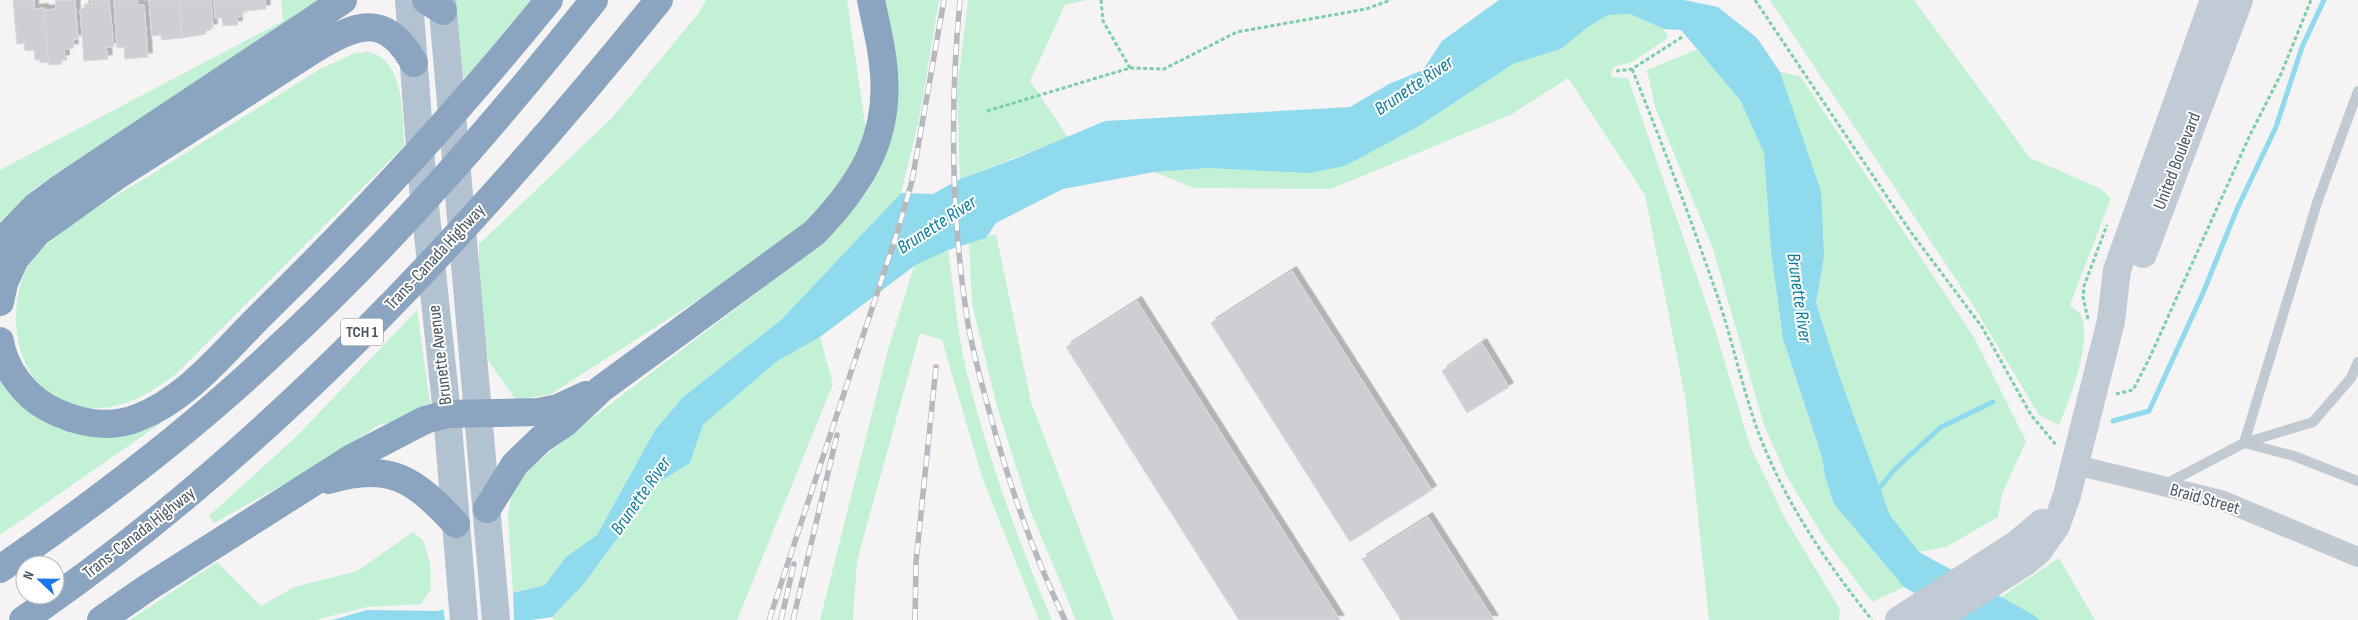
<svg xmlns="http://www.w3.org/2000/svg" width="2358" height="620" viewBox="0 0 2358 620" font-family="'Sofia Sans Condensed',sans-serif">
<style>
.green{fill:#c3f1d5}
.water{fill:#90daee}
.pier{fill:#f5f3f3}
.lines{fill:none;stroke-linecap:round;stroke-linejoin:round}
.stream{stroke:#90daee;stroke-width:5}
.building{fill:#cdcfd5;stroke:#d7d9de;filter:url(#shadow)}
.path{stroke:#7ad0a6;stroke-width:3;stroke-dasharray:4 2.5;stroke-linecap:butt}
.lane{stroke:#c1cad2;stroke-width:10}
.street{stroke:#c1cad2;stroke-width:20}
.secondary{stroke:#c1cbd6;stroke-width:28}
.primary{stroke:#b3c2d1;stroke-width:28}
.highway{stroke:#8ba5c1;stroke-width:28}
.rail-casing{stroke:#b5b8bd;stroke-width:5.5}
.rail{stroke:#fff;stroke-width:4;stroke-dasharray:11;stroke-linecap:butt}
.labels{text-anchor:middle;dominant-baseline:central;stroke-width:4;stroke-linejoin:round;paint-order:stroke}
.shield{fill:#fff;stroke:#808990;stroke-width:1}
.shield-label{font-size:16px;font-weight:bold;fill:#4a5661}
.street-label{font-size:18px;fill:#4a5661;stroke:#fff}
.water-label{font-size:19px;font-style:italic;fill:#0c7c9b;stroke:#fff}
</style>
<defs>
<filter id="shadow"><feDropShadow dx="4.5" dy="-4.5" stdDeviation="0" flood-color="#0004"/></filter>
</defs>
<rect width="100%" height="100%" fill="#f5f3f3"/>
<g class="green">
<polygon points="281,0 318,0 225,64 52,176 34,189 0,222 0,170 283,21"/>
<polygon points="456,0 531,0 462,82"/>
<polygon points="706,0 847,0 866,130 855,163 819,212 757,262 551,394 516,400 488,360 479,291 479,244 612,118 698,14"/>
<polygon points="882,0 939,0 919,119 901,193 781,320 683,397 655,430 597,535 566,557 545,585 513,592 508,518 511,495 519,480 536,463 609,405 795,264 836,230 868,191 885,155"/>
<polygon points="968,0 1087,0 1065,5 1030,81 1068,137 960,179 957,91"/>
<path d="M 1770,0 L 1914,0 L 2030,158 L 2099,188 L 2111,198 L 2070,305 C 2073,308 2079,311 2081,316 C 2093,340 2069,401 2059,425 L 2039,415 L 1975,308 Z"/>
<polygon points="1630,14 1664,29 1668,38 1632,62 1613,67 1611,77 1628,78 1713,323 1750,446 1787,522 1840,609 1839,620 1709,620 1686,402 1645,195 1568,78 1512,114 1331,189 1194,188 1154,172 1209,168 1419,126 1513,64 1561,49 1588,27 1608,15"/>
<polygon points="1698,49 1740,100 1764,153 1771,252 1783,339 1822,457 1825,477 1834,504 1904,587 1872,602 1824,538 1785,473 1764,425 1713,249 1655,107 1647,70"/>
<path d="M 368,52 C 372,53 379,55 382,58 C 404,75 403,121 404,146 L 176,374 C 154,390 131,406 102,408 C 27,413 0,332 25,272 C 49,230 116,197 157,171 C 211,137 266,103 320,69 L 355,53 Z"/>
<polygon points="1780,72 1800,76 1975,339 2026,441 2002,494 1998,517 1946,547 1918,552 1890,515 1839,375 1816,303 1824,256"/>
<polygon points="996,234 1031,402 1114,620 1076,620 1029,507 998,410 972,304 969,242"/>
<path d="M 948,250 C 954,289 957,331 966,369 C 987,455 1017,539 1052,620 L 1039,620 L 982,477 L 942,340 L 920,333 L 857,561 L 853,620 L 820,620 L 888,350 L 914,266 Z"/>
<polygon points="342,254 273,322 183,404 157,426 0,535 0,376 105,436 268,322"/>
<polygon points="417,310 430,403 416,409 419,415 377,426 324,462 214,523 209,516 299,434"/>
<polygon points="820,337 833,384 737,620 554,620 552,617 583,585 659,482 690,463 703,425 776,362"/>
<polygon points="413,532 423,540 430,562 431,589 421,604 367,607 315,620 130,620 217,562 261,606 294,587 357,571"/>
<polygon points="2059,558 2095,620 2040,620 2001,597"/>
</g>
<polygon class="water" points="1499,0 1684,0 1718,7 1757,38 1780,72 1821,191 1824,256 1816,303 1839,375 1890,515 1919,552 2032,614 2040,620 1960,620 1904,587 1834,504 1825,477 1822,457 1783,339 1771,252 1764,153 1740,100 1681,30 1664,29 1630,14 1608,15 1588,27 1561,49 1513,64 1419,126 1345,166 1309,173 1209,168 1154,172 1063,189 996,223 986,238 948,250 914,266 820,337 776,362 703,425 690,463 659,482 583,585 552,617 531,620 332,620 367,610 437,611 545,585 566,557 597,535 655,430 683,397 781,320 901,193 933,194 960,179 1017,158 1105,121 1350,107 1389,84 1423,70 1442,41"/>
<polygon class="pier" points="513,590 514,620 445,620 443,607"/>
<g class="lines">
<g class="stream">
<polyline points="2113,421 2149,411 2203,293 2237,209 2276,127 2302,47 2324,0"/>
<polyline points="1876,492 1896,468 1941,427 1993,402"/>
</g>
</g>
<g class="building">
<polygon points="13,0 34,0 34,9 44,8 49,62 40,63 40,60 35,60 34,50 25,51 24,43 17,44"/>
<polygon points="75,0 78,39 73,40 74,48 64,49 65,59 61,60 62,64 49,65 44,10 56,9 55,1"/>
<polygon points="91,0 109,0 114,47 106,47 108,59 84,61 80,9 85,8 85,4 92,4"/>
<polygon points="114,0 132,0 138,1 138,5 144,5 148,57 125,59 124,47 117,48"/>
<polygon points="149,0 179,0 182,38 161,40 161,35 152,36"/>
<polygon points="179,0 211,0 213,28 206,29 206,34 182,38"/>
<polygon points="214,0 265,0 266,9 243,11 243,16 237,17 238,25 223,26 222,18 215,18"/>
<polygon points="1292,271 1432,490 1350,542 1211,323"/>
<polygon points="1137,301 1340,620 1239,620 1066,347"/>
<polygon points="1482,343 1509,387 1467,413 1442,371"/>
<polygon points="1428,517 1494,620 1401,620 1362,559"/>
</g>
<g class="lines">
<g class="path">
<polyline points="1101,0 1103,21 1130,68"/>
<polyline points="1755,0 1910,231 1982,327 2031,415 2057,446"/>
<path d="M 1632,69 C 1662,143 1690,217 1716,292 C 1731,336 1741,382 1756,426 C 1782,498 1825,561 1872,620"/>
<polyline points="1616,71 1632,69 1682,37"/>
<polyline points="987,111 1130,68 1164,69 1237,32 1366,9 1391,0"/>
<polyline points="2088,319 2083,297 2084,286 2107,225"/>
<polyline points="2116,394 2133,390 2149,359 2250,135 2281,74 2311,0"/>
</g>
<g class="lane">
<polyline points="2358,91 2317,203 2244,443 2294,456 2358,481"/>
<polyline points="2164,485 2244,443 2313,422 2351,378 2358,362"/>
</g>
<polyline class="street" points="2076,465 2221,500 2358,557"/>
<g class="secondary">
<polyline points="2143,254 2239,0"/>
<polyline points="1899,620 2017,544 2042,523"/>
<polyline points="1934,620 2025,562 2038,551 2056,526 2067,495 2111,321 2117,270 2214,0"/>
</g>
<g class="primary">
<polyline points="409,0 423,187 447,414 464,620"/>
<polyline points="442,0 496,620"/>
</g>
<g class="highway">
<polyline points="426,0 443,11"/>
<polyline points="0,243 35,207 59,189 343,0"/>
<path d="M 0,302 L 4,283 L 15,259 L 38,232 L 115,177 L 313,50 C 355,25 385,10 414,63"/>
<path d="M 0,341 C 4,368 24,395 48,408 C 74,422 108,430 137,418 C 188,399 225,350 263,313 C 364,214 460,110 549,0"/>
<path d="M 329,480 C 390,461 415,480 456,524"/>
<path d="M 487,509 L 515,464 L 541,439 L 565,423 L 601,389 L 814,233 C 862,184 892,135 883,64 C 881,42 875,21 871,0"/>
<path d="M 0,569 C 97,502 191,431 276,350 C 392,243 496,123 594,0"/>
<path d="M 23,620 C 268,452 473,230 659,0"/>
<polyline points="101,620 147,588 350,459 425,420 447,414 539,412 558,408 586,395"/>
</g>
<g class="rail-casing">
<g id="rail">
<path d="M 960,0 C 950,105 951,213 967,318 C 972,350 981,382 990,414 C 1009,484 1033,554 1065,620"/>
<polyline points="769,620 898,230 912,181 944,0"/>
<polyline points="781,620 794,564"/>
<polyline points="793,620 837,435"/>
<polyline points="915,620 916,562 936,367"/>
</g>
</g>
<use href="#rail" class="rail"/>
</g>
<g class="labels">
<rect class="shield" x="341" y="318.5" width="42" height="27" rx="4"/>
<g class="shield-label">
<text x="362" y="332">TCH 1</text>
</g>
<g class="street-label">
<text transform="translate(2177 161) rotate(-69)">United Boulevard</text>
<text transform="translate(435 257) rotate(-47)">Trans-Canada Highway</text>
<text transform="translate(440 355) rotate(-97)">Brunette Avenue</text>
<text transform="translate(2205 499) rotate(16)">Braid Street</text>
<text transform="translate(139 533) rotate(-38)">Trans-Canada Highway</text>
</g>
<g class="water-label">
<text transform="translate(1414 86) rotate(-34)">Brunette River</text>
<text transform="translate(937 225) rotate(-33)">Brunette River</text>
<text transform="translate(1799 298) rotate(82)">Brunette River</text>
<text transform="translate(641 496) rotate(-55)">Brunette River</text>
</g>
</g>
<g transform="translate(40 580) rotate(292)"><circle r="24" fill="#ffffff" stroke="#b7bbc0"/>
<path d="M0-4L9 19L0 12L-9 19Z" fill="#1a73e8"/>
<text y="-8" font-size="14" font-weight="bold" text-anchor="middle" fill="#4a5661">N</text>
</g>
</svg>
